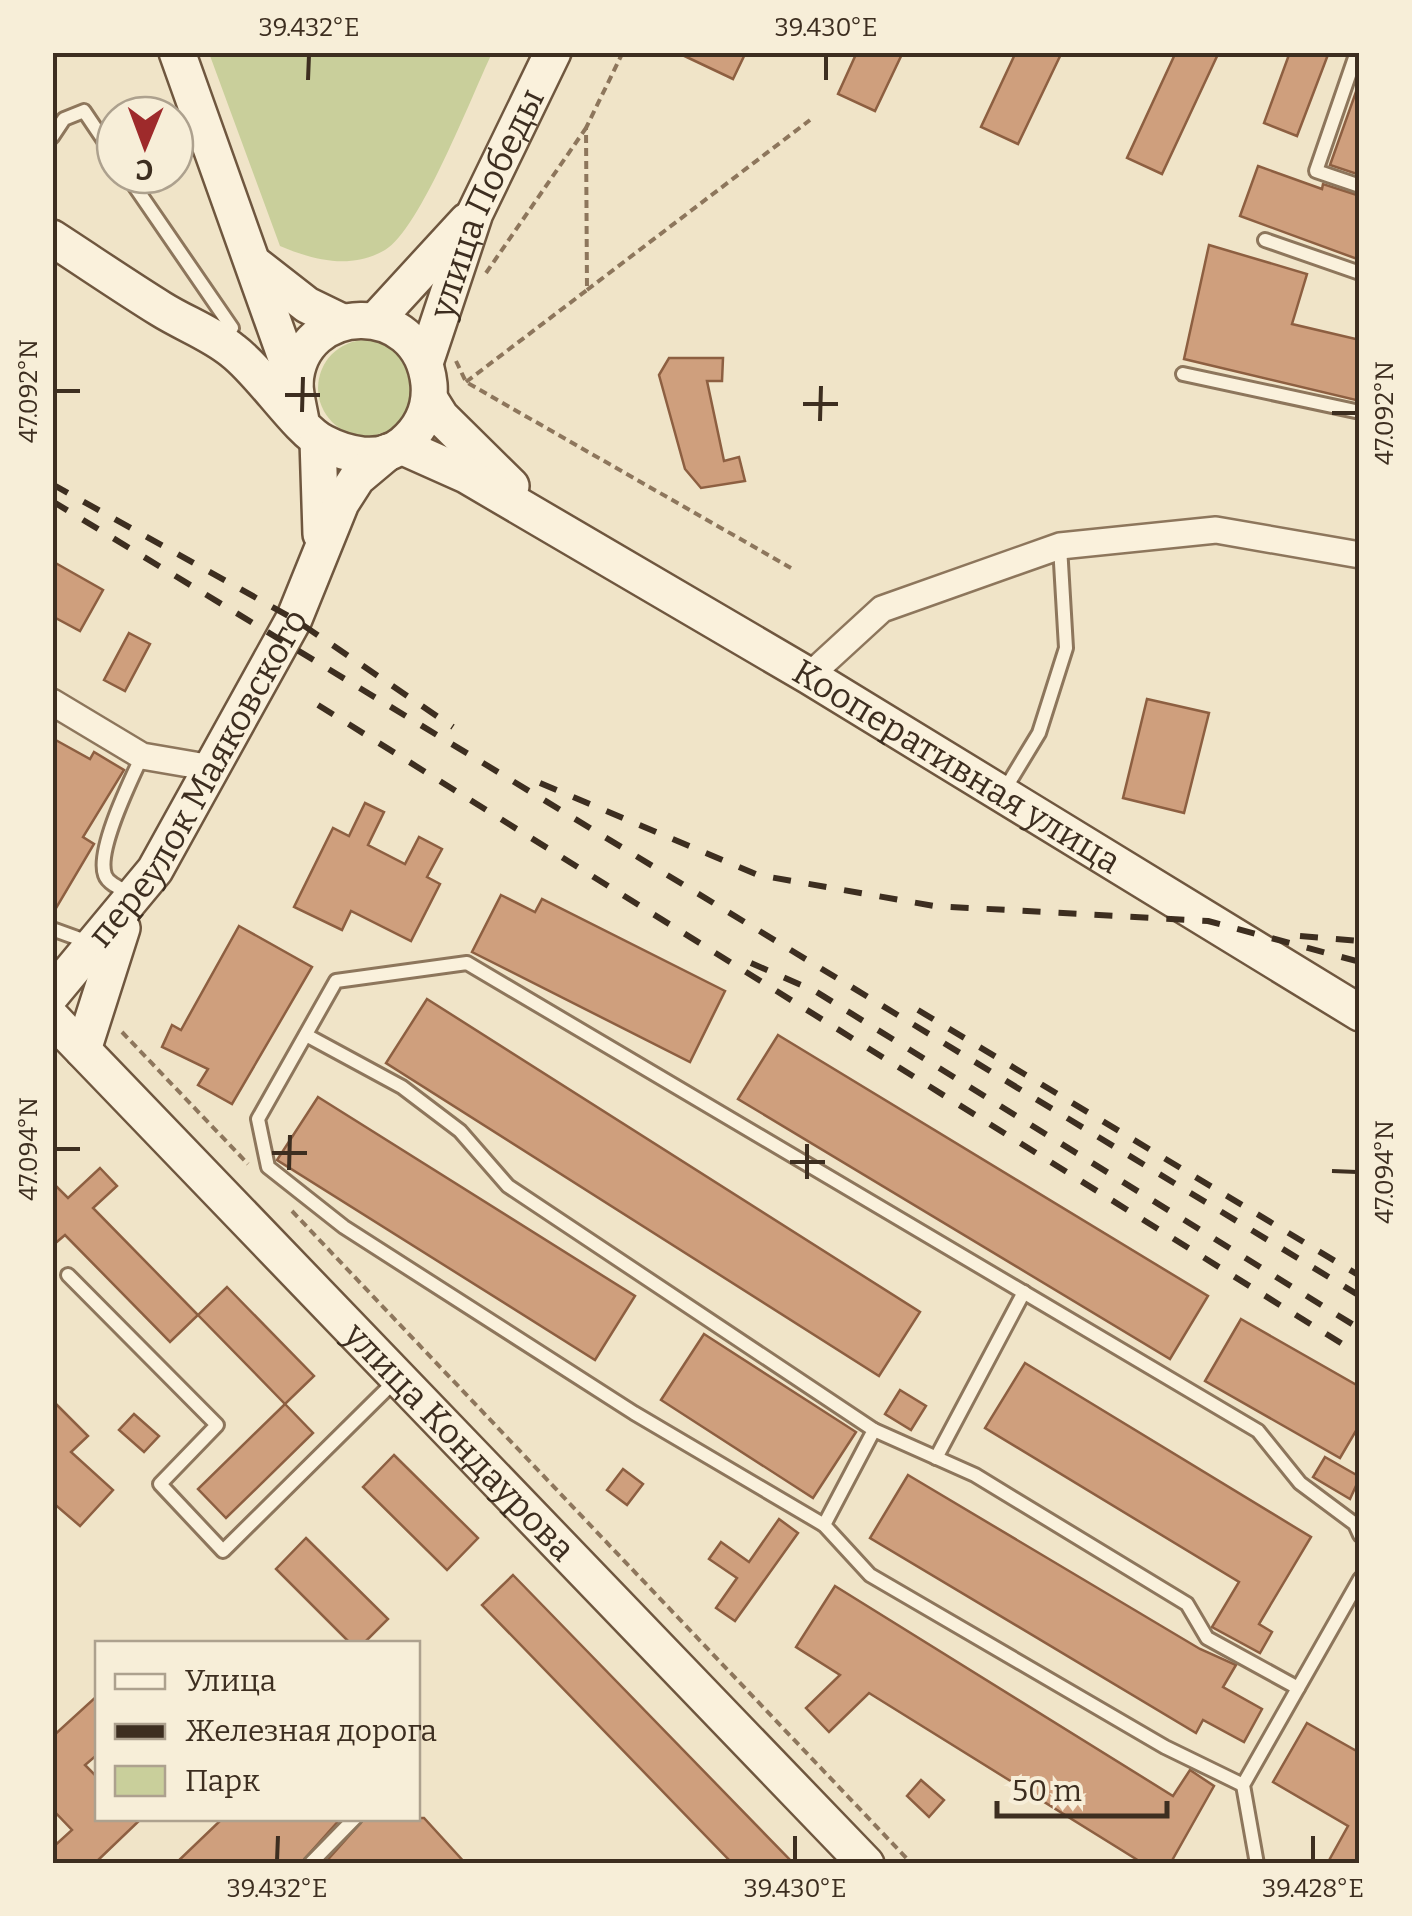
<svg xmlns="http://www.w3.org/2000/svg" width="1412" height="1916" viewBox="0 0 1412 1916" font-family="Bitter,serif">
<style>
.green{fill:#c9cf9b}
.building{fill:#cf9f7d;stroke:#8d5f41;stroke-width:2.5}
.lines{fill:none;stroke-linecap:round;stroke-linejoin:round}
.lane-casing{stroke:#8d765c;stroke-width:18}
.street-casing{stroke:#8d765c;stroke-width:30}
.secondary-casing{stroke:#6f573f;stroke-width:40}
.path{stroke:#8d765c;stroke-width:4;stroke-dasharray:8 5;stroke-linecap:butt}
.lane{stroke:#faf1dc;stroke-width:12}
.street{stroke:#faf1dc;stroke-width:25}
.secondary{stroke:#faf1dc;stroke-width:35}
.rail{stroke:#3d2e20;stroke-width:6;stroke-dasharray:18 18;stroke-linecap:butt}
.ticks{fill:none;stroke:#3d2e20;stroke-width:4}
.labels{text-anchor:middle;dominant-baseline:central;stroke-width:10;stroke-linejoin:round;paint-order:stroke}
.street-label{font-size:35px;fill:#3d2e20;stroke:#f7eed8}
.neatline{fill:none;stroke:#3d2e20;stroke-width:4}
.ticks-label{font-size:25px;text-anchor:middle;fill:#3d2e20}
</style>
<rect width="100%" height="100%" fill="#f0e4c8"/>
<g class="green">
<path d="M 209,53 L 209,52 L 492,53 C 472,95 420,230 385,250 C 351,270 313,260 280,246 Z"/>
<circle cx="366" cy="388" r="48"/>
</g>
<g class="building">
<polygon points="676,52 746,52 733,79"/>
<polygon points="857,52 903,52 875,111 838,94"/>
<polygon points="1016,52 1062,52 1018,144 981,127"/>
<polygon points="1176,52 1219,52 1162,174 1127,158"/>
<polygon points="1290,52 1329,52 1297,136 1264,123"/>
<polygon points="1357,89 1360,89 1360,175 1330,165"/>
<polygon points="1258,166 1322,189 1323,184 1360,196 1360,260 1240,216"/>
<polygon points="1209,245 1307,274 1292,324 1360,340 1360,401 1184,359"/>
<polygon points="669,358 723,358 722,381 707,381 724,461 739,457 745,481 701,488 685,469 659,375"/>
<polygon points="52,561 103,590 80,631 52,616"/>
<polygon points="129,633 150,644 125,691 104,680"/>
<polygon points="1147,699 1209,713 1184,813 1123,798"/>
<polygon points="52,738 90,759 94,752 124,770 83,837 94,844 52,915"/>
<polygon points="365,803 384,812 368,845 405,864 419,837 442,849 427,877 440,884 411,941 351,911 342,930 294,907 333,828 349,836"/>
<polygon points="501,895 535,912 542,899 725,991 690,1062 472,952"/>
<polygon points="239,926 312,967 232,1104 198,1085 208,1069 162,1047 172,1025 181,1030"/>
<polygon points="427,999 920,1312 879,1376 386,1063"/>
<polygon points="778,1035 1208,1296 1170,1359 738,1099"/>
<polygon points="318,1097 635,1296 595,1360 277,1160"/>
<polygon points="100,1168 117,1186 93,1208 198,1315 170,1342 65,1235 52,1246 52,1182 68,1198"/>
<polygon points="227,1287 314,1376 285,1404 198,1315"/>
<polygon points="1241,1319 1360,1387 1360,1424 1340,1458 1205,1381"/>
<polygon points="704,1334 856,1432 813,1498 661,1400"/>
<polygon points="1025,1363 1311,1537 1259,1624 1272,1632 1260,1653 1212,1627 1239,1582 985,1428"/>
<polygon points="900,1390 926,1406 911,1430 885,1414"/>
<polygon points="52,1400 88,1436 71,1452 113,1490 80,1526 52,1502"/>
<polygon points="285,1404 313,1433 226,1518 198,1489"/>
<polygon points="134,1414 159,1436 144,1452 119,1430"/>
<polygon points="394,1455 478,1538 447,1570 363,1487"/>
<polygon points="1325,1457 1360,1477 1350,1499 1313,1477"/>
<polygon points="623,1469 643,1484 627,1505 607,1490"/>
<polygon points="908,1475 1200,1649 1236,1665 1223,1687 1262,1709 1244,1742 1203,1720 1196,1733 870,1538"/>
<polygon points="779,1519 798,1533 735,1621 716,1608 737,1578 709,1559 721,1542 749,1562"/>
<polygon points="306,1538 388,1619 363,1644 351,1644 276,1569"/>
<polygon points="513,1575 794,1864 733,1864 482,1605"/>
<polygon points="835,1586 1173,1796 1190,1770 1214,1786 1170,1864 1144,1864 869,1693 829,1732 806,1708 840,1675 796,1647"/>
<polygon points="98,1695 98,1754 85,1765 98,1778 98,1818 142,1818 94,1864 52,1864 52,1848 72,1830 52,1809 52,1737"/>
<polygon points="1307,1723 1360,1753 1360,1864 1327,1864 1348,1826 1273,1782"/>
<polygon points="921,1780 944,1800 929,1817 907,1796"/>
<polygon points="223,1818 341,1818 300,1864 175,1864"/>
<polygon points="365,1818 424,1818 466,1864 324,1864"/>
</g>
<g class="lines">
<g class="lane-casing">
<g id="lane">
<polyline points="1357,52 1316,171 1360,186"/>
<polyline points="52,137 64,119 84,111 115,157"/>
<polyline points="127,175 232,328"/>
<polyline points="1265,240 1360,273"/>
<polyline points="1183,374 1360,412"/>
<polyline points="1002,794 1039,733 1066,648 1060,546"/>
<path d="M 130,893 C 122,889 108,884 105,875 C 96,850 131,780 142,756"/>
<polyline points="52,929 88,942"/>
<polyline points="306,1035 402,1087 460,1131 508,1186 874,1430 824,1525"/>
<polyline points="68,1275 217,1425 160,1484 223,1551 396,1380"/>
<polyline points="874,1430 975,1475 1187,1604 1207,1638 1298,1688"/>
<polyline points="936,1458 1024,1292"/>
<polyline points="1243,1785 1165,1747 870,1575 824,1525 634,1413 344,1227 268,1167 258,1119 336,981 467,963 1258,1431 1300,1483 1355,1524 1360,1535"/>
<polyline points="310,1864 355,1818"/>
<polyline points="1257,1864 1243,1785 1360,1579"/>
</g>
</g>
<g class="street-casing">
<g id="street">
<polyline points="809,676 882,609 1060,546 1216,530 1360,555"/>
<polyline points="52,702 142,756 212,768"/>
</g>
</g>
<g class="secondary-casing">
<g id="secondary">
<polyline points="177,52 295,383"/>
<path d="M 52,238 C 89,262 124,286 161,309 C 185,324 211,333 233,351 C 262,373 298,430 324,443 C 347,455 380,463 403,444 C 421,429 431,408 429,384 C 420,297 300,302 295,383 C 295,395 299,409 301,421"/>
<polyline points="257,266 307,305 342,322"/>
<polyline points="376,320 467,221"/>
<path id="s1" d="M 426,360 L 475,213 L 553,52"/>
<polyline points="431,401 441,417 511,486"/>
<polyline points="318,440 321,534"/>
<path id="s2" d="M 401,446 L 466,475 L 809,676 L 1360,1013"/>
<path id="s3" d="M 52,994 L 155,870 L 294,619 L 341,503 L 357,478 L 388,452"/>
<path id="s4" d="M 52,1018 L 866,1864"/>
<polyline points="83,1050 122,928"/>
</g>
</g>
<g class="path">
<polyline points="486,273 586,128"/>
<polyline points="587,290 810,120"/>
<polyline points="456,361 466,382 791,568"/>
<polyline points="466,382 587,290 586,128 623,52"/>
<polyline points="122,1032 248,1164"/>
<polyline points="292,1211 912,1864"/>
</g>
<use href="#lane" class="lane"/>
<use href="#street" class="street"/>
<use href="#secondary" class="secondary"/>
<g class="rail">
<polyline points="52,484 294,619 453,727"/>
<polyline points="52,501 1360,1296"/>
<polyline points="318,705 1360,1355"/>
<polyline points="540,783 758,875 934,906 1208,921 1360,962"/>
<polyline points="1300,936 1360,941"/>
<polyline points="751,963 815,991 1360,1329"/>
<polyline points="918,1010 1360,1276"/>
</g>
</g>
<path class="ticks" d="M 308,80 L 309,55M 826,80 L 826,55M 55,391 L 80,391M 285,395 L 320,395M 803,404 L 838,404M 302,412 L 303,377M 1332,413 L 1357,413M 820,421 L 821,386M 55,1149 L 80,1149M 272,1153 L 307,1153M 790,1162 L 825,1162M 289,1170 L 290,1135M 1332,1171 L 1357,1172M 807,1179 L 807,1144M 277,1861 L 278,1836M 795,1861 L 795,1836M 1313,1861 L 1313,1836"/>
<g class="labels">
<g class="street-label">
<text stroke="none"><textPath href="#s1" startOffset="168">улица Победы</textPath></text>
<text stroke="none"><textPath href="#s2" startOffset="642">Кооперативная улица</textPath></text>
<text stroke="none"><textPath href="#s3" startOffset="262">переулок Маяковского</textPath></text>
<text stroke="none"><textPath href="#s4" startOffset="588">улица Кондаурова</textPath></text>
</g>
</g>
<rect width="1412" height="1916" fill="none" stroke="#f7eed8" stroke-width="110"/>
<rect x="95" y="1641" width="325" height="180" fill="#f7eed8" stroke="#ada18e" stroke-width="2.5"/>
<rect x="115" y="1674" width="50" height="15" fill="#faf1dc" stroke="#ada18e" stroke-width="2.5"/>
<text x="185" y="1691" font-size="30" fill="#3d2e20">Улица</text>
<rect x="115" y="1724" width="50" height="15" fill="#3d2e20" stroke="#ada18e" stroke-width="2.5"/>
<text x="185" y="1741" font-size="30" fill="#3d2e20">Железная дорога</text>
<rect x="115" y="1766" width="50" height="30" fill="#c9cf9b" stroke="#ada18e" stroke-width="2.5"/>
<text x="185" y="1791" font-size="30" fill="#3d2e20">Парк</text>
<g transform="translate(145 145) rotate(181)"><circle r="48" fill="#f7eed8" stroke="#ada18e" stroke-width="2.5"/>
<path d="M0-8L18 38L0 25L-18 38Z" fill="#9e2a2b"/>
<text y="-15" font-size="28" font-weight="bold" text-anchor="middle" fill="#3d2e20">С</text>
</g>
<path d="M997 1801v15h170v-15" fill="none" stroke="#3d2e20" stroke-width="5"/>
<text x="1012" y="1801" font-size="30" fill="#3d2e20" stroke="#f7eed8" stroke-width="8" paint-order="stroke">50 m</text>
<rect x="55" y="55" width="1302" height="1806" class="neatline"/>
<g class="ticks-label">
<text x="309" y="36">39.432°E</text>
<text x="826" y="36">39.430°E</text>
<text transform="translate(28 391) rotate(-90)" y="9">47.092°N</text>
<text transform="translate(1384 413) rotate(-90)" y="9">47.092°N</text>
<text transform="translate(28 1149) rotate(-90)" y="9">47.094°N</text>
<text transform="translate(1384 1172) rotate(-90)" y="9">47.094°N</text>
<text x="277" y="1897">39.432°E</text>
<text x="795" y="1897">39.430°E</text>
<text x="1313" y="1897">39.428°E</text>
</g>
</svg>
